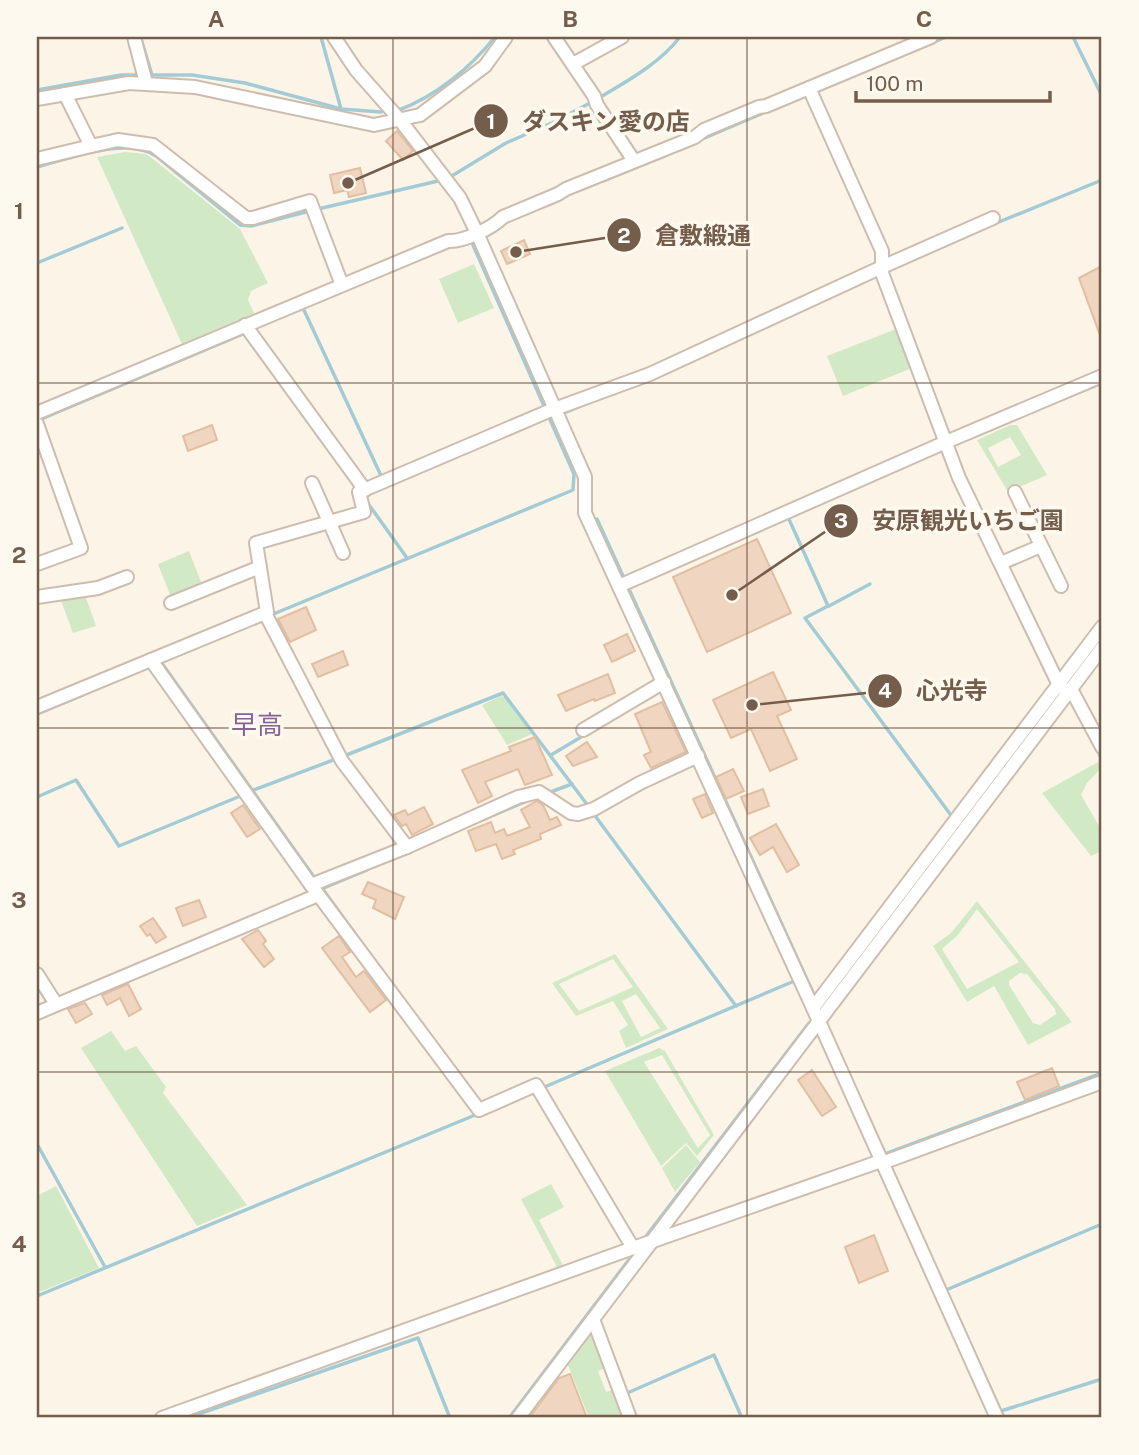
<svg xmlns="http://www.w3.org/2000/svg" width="1139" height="1455" viewBox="0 0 1139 1455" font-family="'Public Sans','Noto Sans JP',sans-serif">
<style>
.green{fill:#d2e9c6;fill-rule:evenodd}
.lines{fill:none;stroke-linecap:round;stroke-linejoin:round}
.stream{stroke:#a3cbd6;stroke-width:3.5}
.building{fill:#f0d6c0;stroke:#e2bea1;stroke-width:2}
.street-casing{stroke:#cdbdae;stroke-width:16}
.street{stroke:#fff;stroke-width:12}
.grid{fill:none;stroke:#755d4c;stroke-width:2;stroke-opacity:0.55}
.labels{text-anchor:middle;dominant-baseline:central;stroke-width:7;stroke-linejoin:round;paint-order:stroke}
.quarter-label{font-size:26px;fill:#856491;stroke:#fef9ee}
.leader{fill:none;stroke:#755d4c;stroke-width:2.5}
.callout-dot{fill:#755d4c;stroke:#fef9ee;stroke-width:2.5}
.mark-label{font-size:21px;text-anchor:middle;font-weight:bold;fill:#fff}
.callout-label{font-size:24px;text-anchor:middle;font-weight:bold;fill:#755d4c;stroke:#fef9ee;stroke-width:7;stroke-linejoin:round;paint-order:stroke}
.neatline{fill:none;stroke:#755d4c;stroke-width:2.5}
.grid-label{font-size:23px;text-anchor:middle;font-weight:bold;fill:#755d4c}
</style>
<rect width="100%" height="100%" fill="#fcf5e7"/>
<g class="green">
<polygon points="125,152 146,154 153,159 240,229 268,283 251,291 248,300 256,317 242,319 182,344 97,157"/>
<polygon points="474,264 494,308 458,323 439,279"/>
<polygon points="896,329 912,368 843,396 827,356"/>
<path d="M 1010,425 L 1017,425 L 1047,475 L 1008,492 L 977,440 ZM 1010,437 L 1021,455 L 998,467 L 988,448 Z"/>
<polygon points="189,551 203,587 172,600 158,564"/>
<polygon points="84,592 96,626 73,633 60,598"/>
<polygon points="501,696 506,698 532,734 507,745 482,705"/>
<polygon points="1100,761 1102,767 1087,783 1081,795 1102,831 1102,851 1091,856 1042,793"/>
<path d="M 977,901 L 1072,1022 L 1028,1045 L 994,986 L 967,1002 L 933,946 L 951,933 ZM 977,909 L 1019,962 L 967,989 L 942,949 L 958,935 ZM 1020,973 L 1027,974 L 1055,1009 L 1056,1014 L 1040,1025 L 1033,1023 L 1009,985 L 1009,981 Z"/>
<path d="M 615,954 L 668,1029 L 626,1048 L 619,1031 L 628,1025 L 613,1001 L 576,1016 L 552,983 ZM 613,959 L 633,987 L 579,1011 L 559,984 ZM 636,994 L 660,1028 L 641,1037 L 622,1001 Z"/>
<polygon points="111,1031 125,1051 136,1046 166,1087 163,1093 247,1205 197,1226 81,1048"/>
<path d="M 659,1048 L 665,1051 L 714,1135 L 697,1156 L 686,1143 L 661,1166 L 605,1071 ZM 662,1055 L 710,1135 L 698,1148 L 644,1062 Z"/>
<polygon points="686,1145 700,1162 675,1192 662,1168"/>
<polygon points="551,1184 564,1207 539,1220 564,1267 558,1269 521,1199"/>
<polygon points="56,1186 99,1268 37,1293 37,1196"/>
<polygon points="591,1332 605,1368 598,1371 606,1392 614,1389 624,1415 616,1418 589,1418 568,1365"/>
</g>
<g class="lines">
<g class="stream">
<polyline points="321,37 341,109"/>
<polyline points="1073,37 1102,96"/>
<polyline points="141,39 152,75"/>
<polyline points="932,43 946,37"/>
<polyline points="37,90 121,75 192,75 245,83 341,109 381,112"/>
<path d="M 599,98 C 627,81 659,64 680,37"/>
<path d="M 399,110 C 436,96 470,68 495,37"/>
<polyline points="700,140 770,110"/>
<path d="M 37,167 C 69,159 127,136 156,156 L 240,225 L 251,226 L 310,211"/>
<polyline points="450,177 506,143 554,122 592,102"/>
<polyline points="603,181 667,155"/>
<polyline points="318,209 438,181"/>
<polyline points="994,224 1102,180"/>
<polyline points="37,263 122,228"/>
<polyline points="303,308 383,480"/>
<polyline points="1056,402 1102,383"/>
<polyline points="564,413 593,401"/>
<polyline points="39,420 243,334"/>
<polyline points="367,502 407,558"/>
<polyline points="788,517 828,606 805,618 953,818"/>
<polyline points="597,519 815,997"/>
<polyline points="829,606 870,584"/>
<polyline points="271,615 573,490 574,474 473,245"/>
<polyline points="1093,650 1102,637"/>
<polyline points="161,662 314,877"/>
<polyline points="37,714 83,695"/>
<polyline points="1097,750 1102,759"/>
<polyline points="551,755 586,734"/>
<polyline points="344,756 503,693 589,807"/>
<polyline points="251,791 336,759"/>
<polyline points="548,793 572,784"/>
<polyline points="37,797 76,780 119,846 238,797"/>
<polyline points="593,813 736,1006"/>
<polyline points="477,822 527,801"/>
<polyline points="322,888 369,953"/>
<polyline points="319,890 367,870"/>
<polyline points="37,986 48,1003"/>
<polyline points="828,999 879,932"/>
<polyline points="542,1088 792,982"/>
<polyline points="37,1144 105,1267"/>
<polyline points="885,1154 1102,1073"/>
<polyline points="644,1239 809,1023"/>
<polyline points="946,1290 1102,1224"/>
<polyline points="37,1296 480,1113"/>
<polyline points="953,1306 1004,1418"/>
<polyline points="625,1394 714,1355 742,1418"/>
<polyline points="1001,1411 1102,1379"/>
<polyline points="187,1418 418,1338 450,1418"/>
<polyline points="509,1418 634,1253"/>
</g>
</g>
<g class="building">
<polygon points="397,131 413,151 403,160 386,141"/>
<polygon points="360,168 366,193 349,197 347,190 334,193 330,175"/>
<polygon points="524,240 530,254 507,264 501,251"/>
<polygon points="1102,266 1102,338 1101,338 1079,278"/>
<polygon points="212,425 217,440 188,451 183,436"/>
<polygon points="757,539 791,613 707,652 673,577"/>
<polygon points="306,607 316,630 290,642 278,619"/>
<polygon points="627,634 635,651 612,662 604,645"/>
<polygon points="343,651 348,665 318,677 312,664"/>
<polygon points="773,672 791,710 777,716 797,759 770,771 751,729 731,738 713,700"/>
<polygon points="608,674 615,693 595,701 594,699 566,711 558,695"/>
<polygon points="662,702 686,752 651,768 644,755 651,752 635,714"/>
<polygon points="535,737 552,775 525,785 518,769 485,782 492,796 478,803 462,770 511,751 509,747"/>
<polygon points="587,742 597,757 573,766 566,756"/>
<polygon points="733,769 744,791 726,799 716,777"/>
<polygon points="763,789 769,806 748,814 741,797"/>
<polygon points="705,794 713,813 702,818 693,799"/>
<polygon points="537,801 543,805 550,820 557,817 561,825 540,834 541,839 513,850 515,854 502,859 496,844 476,851 468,831 491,822 495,833 504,829 507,836 530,827 521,810"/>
<polygon points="243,805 260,829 247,837 231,813"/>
<polygon points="424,807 433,824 412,835 406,824 402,826 394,815 405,810 408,815"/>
<polygon points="776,824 799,865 787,872 773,847 760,855 750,838"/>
<polygon points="368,882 404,897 395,919 373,908 376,900 362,894"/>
<polygon points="199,900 206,917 183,926 176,908"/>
<polygon points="153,918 166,937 156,943 150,934 147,936 140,926"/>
<polygon points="258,930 266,941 263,944 274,959 264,967 242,939"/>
<polygon points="339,936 350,952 342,957 356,977 364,971 386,1000 370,1012 322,948"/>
<polygon points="128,984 141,1009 129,1016 120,998 107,1005 102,995"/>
<polygon points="85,1003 92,1014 76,1023 68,1009"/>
<polygon points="1052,1068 1059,1086 1025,1100 1017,1082"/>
<polygon points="812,1070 836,1107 822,1116 798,1080"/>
<polygon points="874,1235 888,1271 859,1283 845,1247"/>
<polygon points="570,1374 587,1418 529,1418 559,1378"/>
</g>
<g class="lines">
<g class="street-casing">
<g id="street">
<polyline points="134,37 146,83"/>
<polyline points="334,37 356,70 400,120 460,198 477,233 585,477 585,513 813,1008 997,1418"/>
<polyline points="554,37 594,96 597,105 634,161"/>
<polyline points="573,64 622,37"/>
<polyline points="809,88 882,251 882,273 959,478 1059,685 1068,693"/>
<polyline points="65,94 91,146 118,140 153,145 246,218 253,218 310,201 342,285"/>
<polyline points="37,99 129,83 195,87 374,125 420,115 485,66 506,37"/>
<polyline points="37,159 91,146"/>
<polyline points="245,325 365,490"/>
<path d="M 37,413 L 448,241 C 464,242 492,228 503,217 L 558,194 L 566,189 L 695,137 L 704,130 L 759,107 L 766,106 L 931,37"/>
<polyline points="37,424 81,548 37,564"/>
<polyline points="312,483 343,553"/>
<polyline points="1015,492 1061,586"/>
<polyline points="1001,563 1041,546"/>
<polyline points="619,586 946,442 1102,376"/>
<polyline points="37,597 98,588 127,577"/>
<polyline points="171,603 260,567"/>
<polyline points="151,660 311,885 479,1110 536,1085 633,1248"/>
<polyline points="1071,689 1102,747"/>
<polyline points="37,707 265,613"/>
<polyline points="583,730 664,682"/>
<polyline points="407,847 342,761 265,613 267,612 256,543 364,512 359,492 549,411 650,374 882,267 993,218"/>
<polyline points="311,885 407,847 518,797 539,792 571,813 578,814 594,809 640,783 698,756"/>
<polyline points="37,974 56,1004"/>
<polyline points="813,1008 1102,627"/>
<polyline points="37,1013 318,895"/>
<polyline points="882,1163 1102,1082"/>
<polyline points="593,1319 630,1418"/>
<polyline points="162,1418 633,1248 881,1161"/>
<polyline points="518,1418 1102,648"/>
</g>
</g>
<use href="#street" class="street"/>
</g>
<path class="grid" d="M 393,37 L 393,1418M 747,37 L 747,1418M 37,383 L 1102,383M 37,728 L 1102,728M 37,1072 L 1102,1072"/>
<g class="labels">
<g class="quarter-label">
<text x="257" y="724">早高</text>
</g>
</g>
<path class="leader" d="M348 183L491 121M516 252L624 235M732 595L841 521M752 705L885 691"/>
<g class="callout-dot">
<circle cx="348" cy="183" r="7"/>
<circle cx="516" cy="252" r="7"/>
<circle cx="732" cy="595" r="7"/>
<circle cx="752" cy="705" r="7"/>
<circle cx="491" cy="121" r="18"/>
<circle cx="624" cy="235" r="18"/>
<circle cx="841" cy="521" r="18"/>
<circle cx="885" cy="691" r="18"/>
</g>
<g class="mark-label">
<text x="491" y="129">1</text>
<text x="624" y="243">2</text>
<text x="841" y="528">3</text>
<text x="885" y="698">4</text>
</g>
<g class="callout-label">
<text x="606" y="130">ダスキン愛の店</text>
<text x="703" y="244">倉敷緞通</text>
<text x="968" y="529">安原観光いちご園</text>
<text x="952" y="699">心光寺</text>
</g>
<rect width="1139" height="1455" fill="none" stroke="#fef9ee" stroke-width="77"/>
<path d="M856 91v10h194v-10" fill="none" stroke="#755d4c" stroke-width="3.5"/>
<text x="866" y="91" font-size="21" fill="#755d4c" stroke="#fef9ee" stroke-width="5" paint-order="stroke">100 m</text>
<rect x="38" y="38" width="1062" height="1378" class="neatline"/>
<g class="grid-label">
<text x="216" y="27">A</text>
<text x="570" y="27">B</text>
<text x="924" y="27">C</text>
<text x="19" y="219">1</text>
<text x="19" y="563">2</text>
<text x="19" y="908">3</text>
<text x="19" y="1252">4</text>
</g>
</svg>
